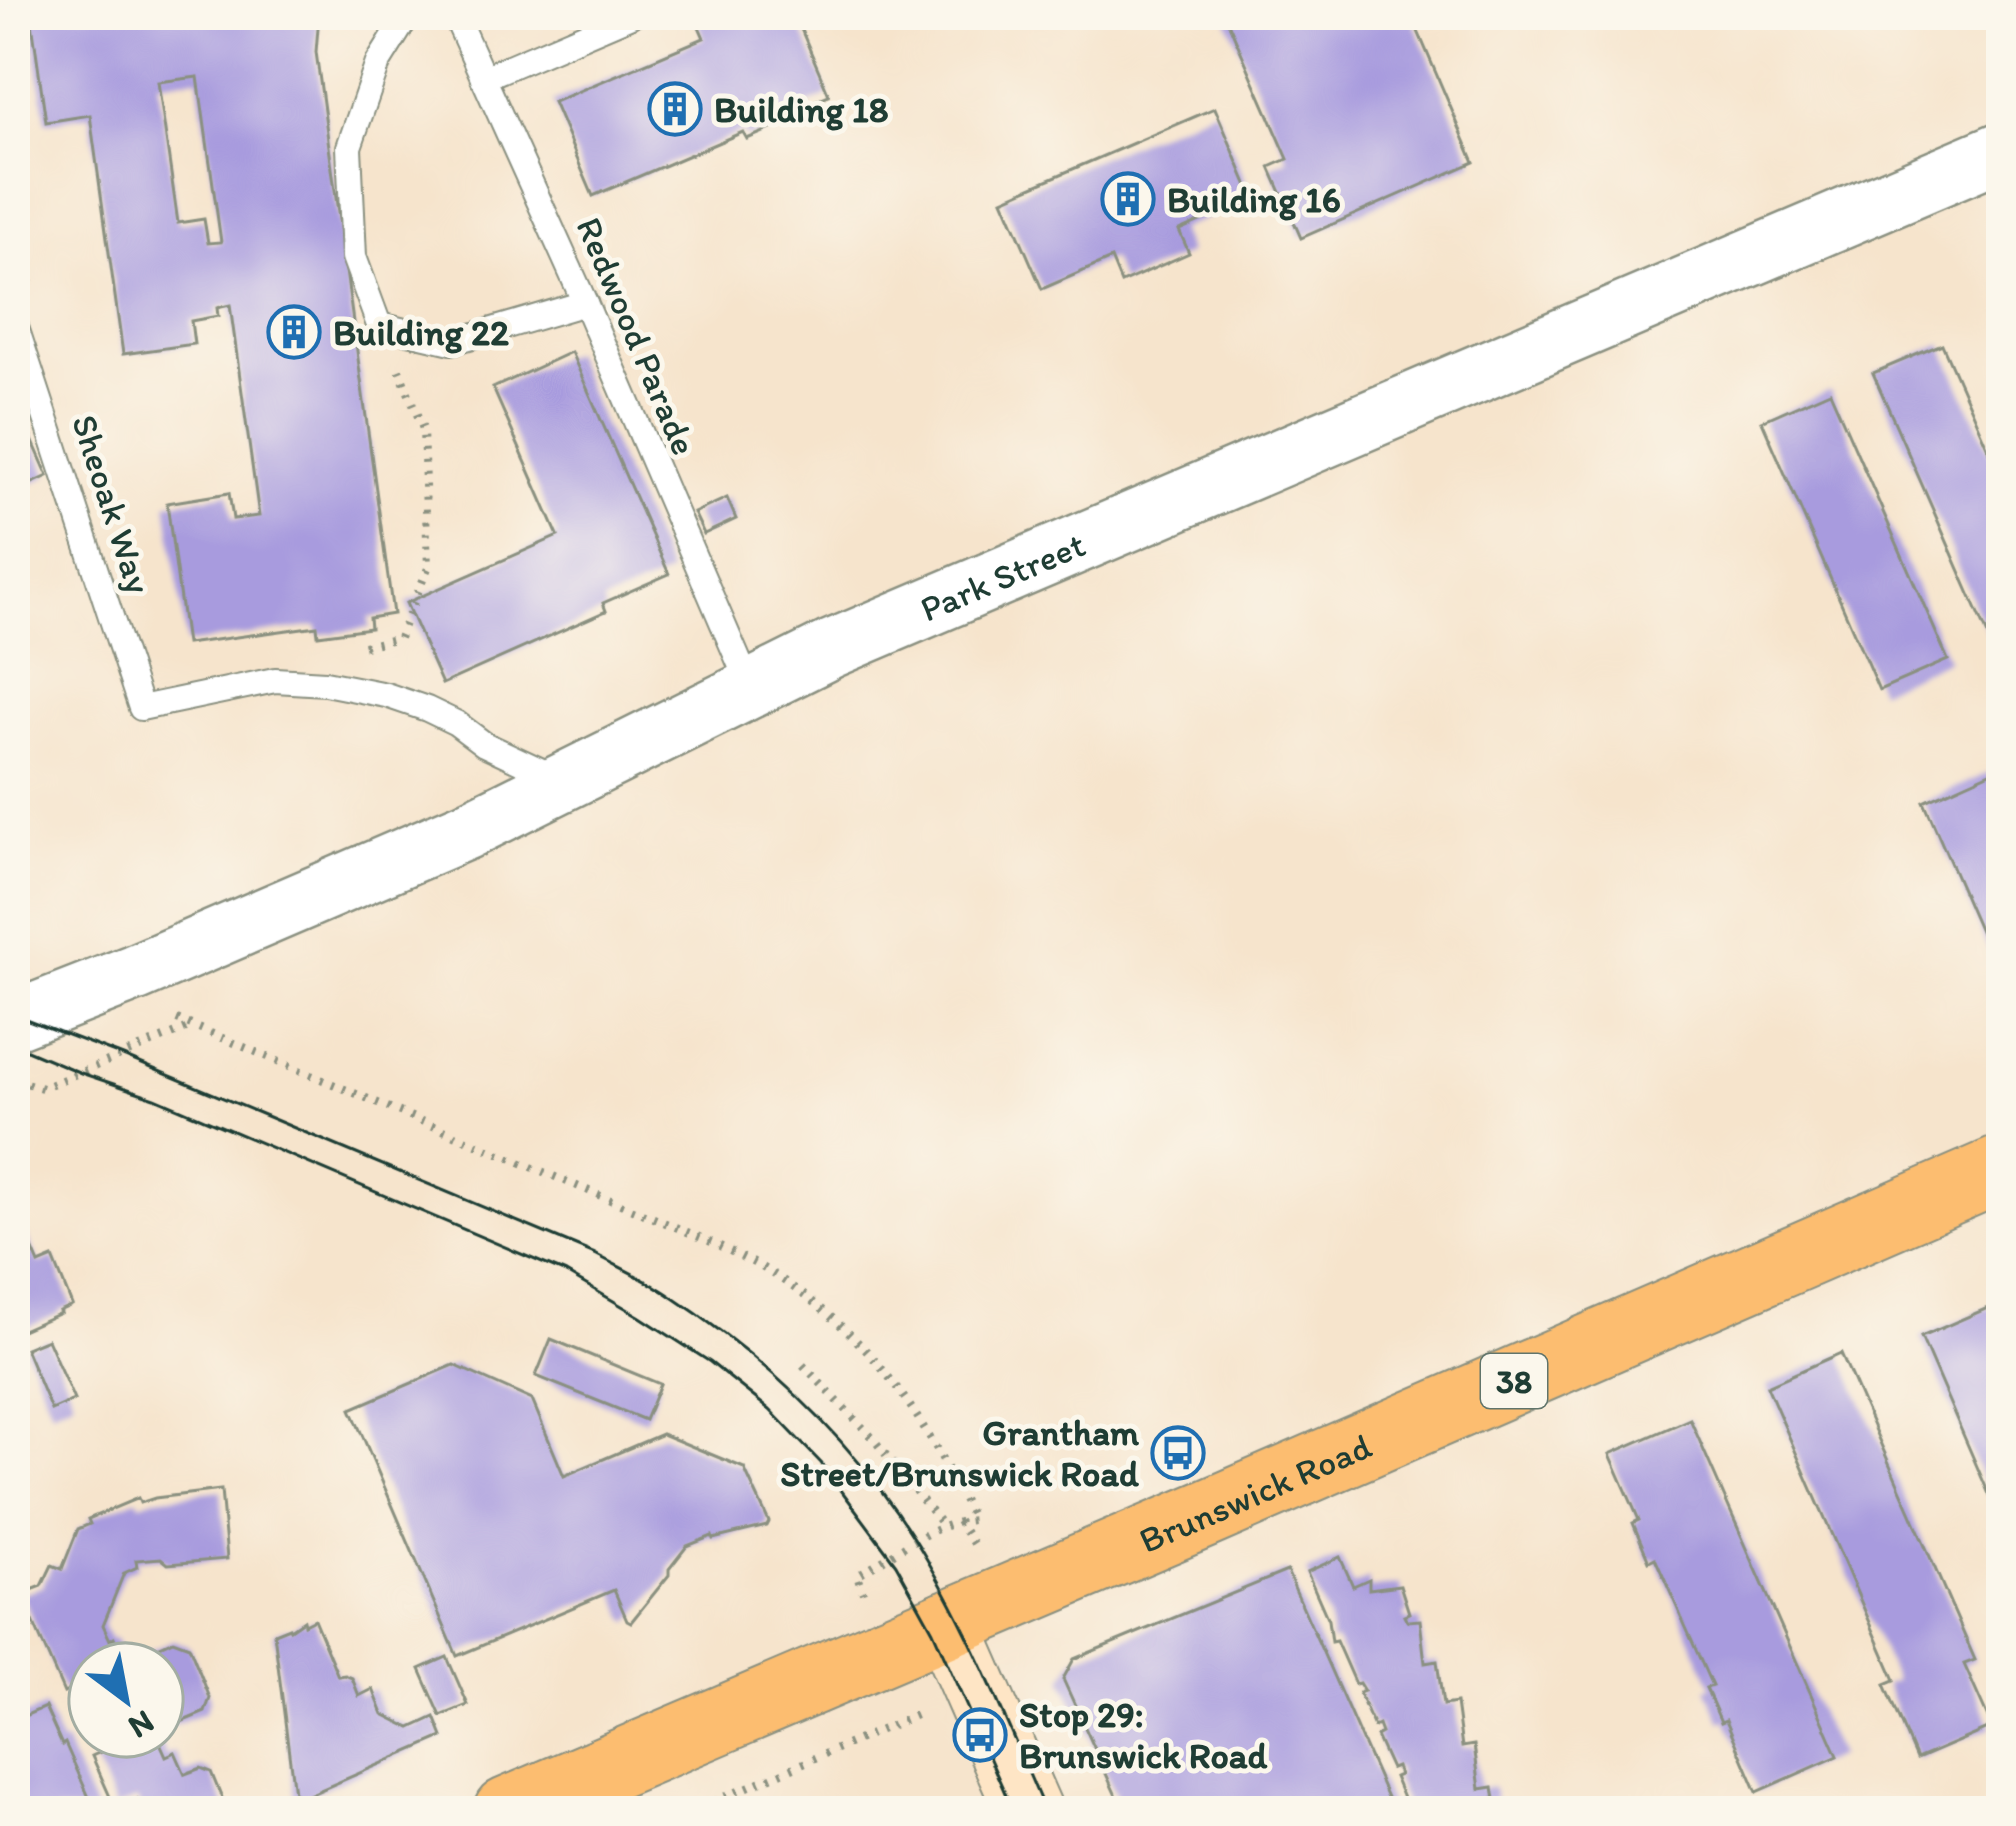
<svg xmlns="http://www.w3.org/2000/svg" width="2016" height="1826" viewBox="0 0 2016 1826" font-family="Itim,sans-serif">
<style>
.building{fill:#a89bde;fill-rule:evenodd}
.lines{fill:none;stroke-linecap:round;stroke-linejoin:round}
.service-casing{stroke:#8a9080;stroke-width:28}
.tertiary-casing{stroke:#8a9080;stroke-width:62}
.secondary-casing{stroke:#8a9080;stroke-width:70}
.primary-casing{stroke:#8a9080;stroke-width:70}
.path{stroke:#8a9080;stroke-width:8;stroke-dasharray:3 9;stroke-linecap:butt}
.service{stroke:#fff;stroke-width:24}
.tertiary{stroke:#fff;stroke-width:57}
.secondary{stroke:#fee5c5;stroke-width:66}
.primary{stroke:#fcbd6f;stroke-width:66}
.tram{stroke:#1f3d34;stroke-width:3}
.labels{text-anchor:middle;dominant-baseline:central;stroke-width:10;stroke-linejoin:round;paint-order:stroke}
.shield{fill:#fbf7ec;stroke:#61756b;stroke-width:3}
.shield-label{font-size:33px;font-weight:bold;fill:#1f3d34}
.poi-label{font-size:36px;font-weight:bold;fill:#1f3d34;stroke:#fbf7ec;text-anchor:start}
.street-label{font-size:36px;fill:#1f3d34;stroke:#fbf7ec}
</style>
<rect width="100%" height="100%" fill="#fbf7ec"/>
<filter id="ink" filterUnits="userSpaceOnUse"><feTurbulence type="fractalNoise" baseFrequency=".00833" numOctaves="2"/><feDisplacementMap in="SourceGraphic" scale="24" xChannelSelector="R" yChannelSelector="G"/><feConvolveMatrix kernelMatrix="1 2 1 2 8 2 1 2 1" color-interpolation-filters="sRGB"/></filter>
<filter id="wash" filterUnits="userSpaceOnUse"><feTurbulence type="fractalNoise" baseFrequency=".004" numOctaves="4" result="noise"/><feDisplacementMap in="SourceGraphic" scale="48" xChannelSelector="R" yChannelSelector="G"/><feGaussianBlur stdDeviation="2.7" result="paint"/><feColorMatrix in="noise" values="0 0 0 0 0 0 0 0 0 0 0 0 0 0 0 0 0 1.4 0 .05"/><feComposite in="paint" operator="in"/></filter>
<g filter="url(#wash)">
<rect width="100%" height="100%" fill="#f6e4cc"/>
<g id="blocks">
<g class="building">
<path d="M 31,15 L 319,15 L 316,52 L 393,614 L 369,618 L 370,628 L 318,635 L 317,626 L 186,644 L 167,503 L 229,493 L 233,519 L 259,516 L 230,305 L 217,308 L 218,316 L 191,321 L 194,344 L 123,354 L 90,115 L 46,122 ZM 198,77 L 221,242 L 208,243 L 204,219 L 178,223 L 158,82 Z"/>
<polygon points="694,15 795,15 829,95 777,117 780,125 747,139 743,132 593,196 553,102 704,38"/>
<polygon points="1225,15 1411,15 1474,162 1301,238 1270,167 1288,159"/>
<polygon points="1215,108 1253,198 1179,230 1189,253 1121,283 1111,259 1042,289 1003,199"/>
<polygon points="1942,344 2001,478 2001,637 1991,642 1873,373"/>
<polygon points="571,352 669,574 603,603 606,611 442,684 406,603 558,536 493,388"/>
<polygon points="1830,391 1948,660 1879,690 1762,421"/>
<polygon points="15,401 48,476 15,491"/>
<polygon points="727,498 736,519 704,534 694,513"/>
<polygon points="1993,771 2001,789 2001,979 1924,802"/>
<polygon points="15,1208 39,1264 53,1258 72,1305 59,1311 60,1313 15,1333"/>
<polygon points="1990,1307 2001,1333 2001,1522 1921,1337"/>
<polygon points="47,1339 74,1400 51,1410 25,1348"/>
<polygon points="551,1339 660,1384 645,1420 536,1376"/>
<polygon points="1841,1353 1975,1660 1964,1664 1992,1727 1917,1759 1885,1684 1895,1680 1767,1386"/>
<polygon points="454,1365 532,1400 564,1476 662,1434 744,1468 769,1522 767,1526 713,1539 712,1536 687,1546 669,1569 669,1575 631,1622 627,1620 614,1590 457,1656 351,1409"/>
<polygon points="1690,1419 1838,1756 1757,1792 1726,1720 1721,1722 1706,1688 1712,1686 1655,1558 1649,1561 1633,1523 1639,1520 1610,1454"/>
<polygon points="221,1490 227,1559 168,1564 161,1558 136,1560 137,1567 124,1573 103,1625 110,1640 114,1637 125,1662 173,1640 189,1646 210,1698 205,1712 162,1730 162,1664 90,1664 90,1691 87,1683 64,1693 21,1594 42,1586 52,1565 62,1569 78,1529 90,1524 88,1519 138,1498 140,1503 155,1498"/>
<polygon points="1340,1557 1353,1586 1369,1579 1369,1589 1400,1585 1409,1613 1404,1615 1407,1621 1420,1620 1425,1663 1437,1661 1443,1705 1456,1703 1462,1747 1474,1745 1480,1789 1493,1787 1497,1811 1416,1811 1414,1807 1408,1810 1394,1777 1399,1775 1396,1767 1391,1769 1376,1736 1381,1733 1378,1725 1374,1727 1359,1693 1364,1691 1359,1683 1355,1684 1336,1641 1331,1642 1328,1620 1307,1572"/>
<polygon points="1287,1571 1393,1811 1123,1811 1063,1679 1074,1659"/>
<polygon points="314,1619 338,1676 345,1675 352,1678 359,1696 373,1689 383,1714 411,1728 435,1717 443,1737 295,1801 274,1633 289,1627 290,1629 303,1620 304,1624"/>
<polygon points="447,1657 468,1705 441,1716 420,1669"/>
<polygon points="45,1707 62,1745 65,1743 95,1811 15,1811 15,1720"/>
<polygon points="110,1736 157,1736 166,1756 175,1752 185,1774 201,1768 211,1772 227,1811 142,1811 137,1799 115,1808 92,1756 114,1746"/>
</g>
</g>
</g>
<g filter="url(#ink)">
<use href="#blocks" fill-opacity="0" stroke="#8a9080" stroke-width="3"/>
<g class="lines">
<g class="service-casing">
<g id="service">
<polyline points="408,15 378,63 349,147 354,257 379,325 452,342 585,303"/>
<polyline points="455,15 585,303 750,687"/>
<polyline points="483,78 631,15"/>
<polyline points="15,324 141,708 275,680 325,683 386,695 427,709 456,723 484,744 561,780"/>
</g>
</g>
<g class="tertiary-casing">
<g id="tertiary">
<path id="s1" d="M 15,1020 L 135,973 L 467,830 L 831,649 L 2001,151"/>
</g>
</g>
<g class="secondary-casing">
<polyline id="secondary" points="947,1624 1029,1811"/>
</g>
<g class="primary-casing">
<g id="primary">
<path id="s2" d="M 507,1811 L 1206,1514 L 2001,1169"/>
</g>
</g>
<g class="path">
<polyline points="15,247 31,286"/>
<polyline points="364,646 399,638 428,568 423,429 399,370"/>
<path d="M 177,1019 L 716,1244 C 735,1254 756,1263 775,1275 C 875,1340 923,1414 973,1520 C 932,1523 892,1556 857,1575 L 863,1592"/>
<polyline points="16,1080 42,1088 191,1027"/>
<polyline points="803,1365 871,1436 944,1527"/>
<polyline points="958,1521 974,1545"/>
<polyline points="692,1811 920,1713"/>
</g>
<use href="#service" class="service"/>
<use href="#tertiary" class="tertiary"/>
<use href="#secondary" class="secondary"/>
<use href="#primary" class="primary"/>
<g class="tram">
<path d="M 15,1015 L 123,1056 L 595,1254 C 619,1267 645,1279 668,1294 C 765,1358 851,1439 914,1538 C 967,1623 1005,1719 1045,1811"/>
<polyline points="15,1045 81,1073 155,1098 566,1273 639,1316 710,1362 770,1410 821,1463 896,1564 933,1631 1013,1811"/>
</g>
</g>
</g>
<defs>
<g id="building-ring" transform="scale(2.7)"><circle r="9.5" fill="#fbf7ec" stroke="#1f6fb2" stroke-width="1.5"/><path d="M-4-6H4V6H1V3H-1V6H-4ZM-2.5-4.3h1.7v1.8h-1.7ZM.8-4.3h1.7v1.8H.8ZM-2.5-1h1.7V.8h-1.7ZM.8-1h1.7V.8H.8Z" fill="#1f6fb2"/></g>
<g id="bus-ring" transform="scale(2.7)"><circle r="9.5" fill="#fbf7ec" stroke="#1f6fb2" stroke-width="1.5"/><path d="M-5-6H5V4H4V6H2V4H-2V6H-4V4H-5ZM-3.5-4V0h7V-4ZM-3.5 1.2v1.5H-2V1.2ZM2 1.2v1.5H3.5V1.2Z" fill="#1f6fb2"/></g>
</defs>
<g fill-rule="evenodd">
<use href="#building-ring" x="675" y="109"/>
<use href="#building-ring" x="1128" y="199"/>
<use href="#building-ring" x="294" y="332"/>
<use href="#bus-ring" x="1178" y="1453"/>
<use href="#bus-ring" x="980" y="1735"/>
</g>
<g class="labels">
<rect class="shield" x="1481" y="1354" width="66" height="54" rx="9"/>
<g class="shield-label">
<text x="1514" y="1381">38</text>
</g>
<g class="poi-label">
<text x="714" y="109">Building 18</text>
<text x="1167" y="199">Building 16</text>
<text x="333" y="332">Building 22</text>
<text x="1139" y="1432" text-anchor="end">Grantham<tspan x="1139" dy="41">Street/Brunswick Road</tspan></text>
<text x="1019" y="1714">Stop 29:<tspan x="1019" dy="41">Brunswick Road</tspan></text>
</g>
<g class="street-label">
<text transform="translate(637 336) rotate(67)">Redwood Parade</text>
<text transform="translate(112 504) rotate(72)">Sheoak Way</text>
<text stroke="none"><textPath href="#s1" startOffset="1083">Park Street</textPath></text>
<text stroke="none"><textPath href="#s2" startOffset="813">Brunswick Road</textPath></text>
</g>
</g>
<rect width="2016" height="1826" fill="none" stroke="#fbf7ec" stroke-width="60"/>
<g transform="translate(126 1700) rotate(148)"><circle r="57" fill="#fbf7ec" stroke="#a3ada2" stroke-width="3"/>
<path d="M0-9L21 45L0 30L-21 45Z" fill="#1f6fb2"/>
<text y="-18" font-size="33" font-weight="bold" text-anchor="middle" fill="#1f3d34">N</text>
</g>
</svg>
